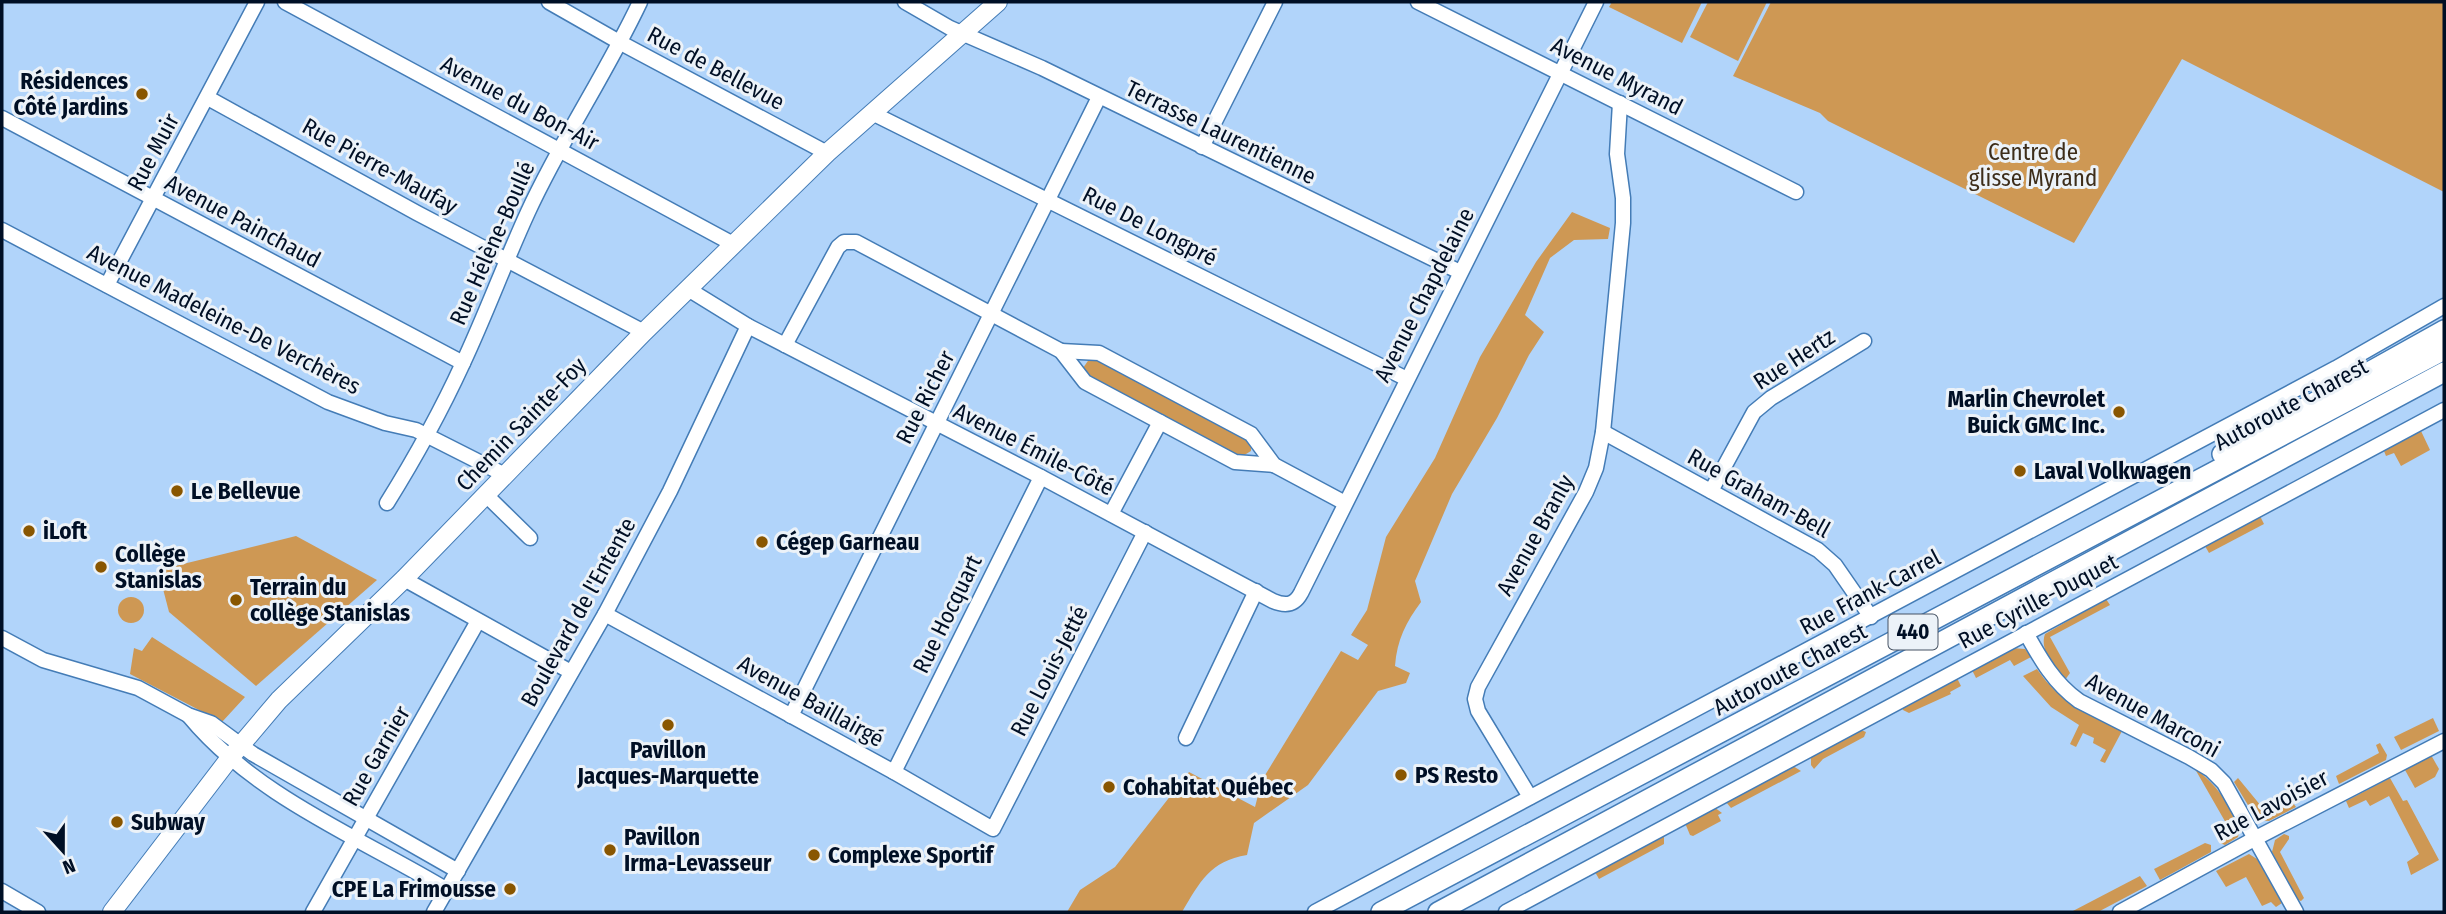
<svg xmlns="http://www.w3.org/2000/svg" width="2446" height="914" viewBox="0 0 2446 914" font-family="'Fira Sans Condensed',sans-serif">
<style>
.green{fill:#ce9854}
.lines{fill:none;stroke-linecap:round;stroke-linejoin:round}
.minor-casing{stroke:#447cb6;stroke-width:17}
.major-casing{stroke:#447cb6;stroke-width:20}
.highway-casing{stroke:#447cb6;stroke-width:22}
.minor{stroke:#fff;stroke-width:14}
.major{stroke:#fff;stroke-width:18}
.highway{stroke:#fff;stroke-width:19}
.poi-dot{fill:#895600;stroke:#ecf2f8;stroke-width:2.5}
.labels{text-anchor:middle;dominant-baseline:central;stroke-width:6;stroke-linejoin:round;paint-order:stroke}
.shield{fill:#ecf2f8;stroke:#475364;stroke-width:2}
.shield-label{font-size:21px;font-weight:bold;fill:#000f25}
.street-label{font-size:23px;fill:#000f25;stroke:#ecf2f8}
.poi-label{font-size:23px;font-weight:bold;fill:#000f25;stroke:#ecf2f8;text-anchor:start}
.park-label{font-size:23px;fill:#3d2d1a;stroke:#ecf2f8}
</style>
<rect width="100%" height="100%" fill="#b1d4fa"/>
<g class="green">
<polygon points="1612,2 1702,2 1682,43 1609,7"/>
<polygon points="1708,2 1767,2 1738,61 1690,37"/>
<polygon points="1771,2 2444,2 2444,192 2182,59 2074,243 1828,121 1820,113 1733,76"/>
<path d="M 1572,212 L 1610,228 L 1608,239 L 1574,240 L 1550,258 L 1525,315 L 1544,332 L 1529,355 L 1497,418 L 1452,494 L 1415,581 L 1421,602 C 1406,622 1397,640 1395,666 L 1410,673 L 1406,683 L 1378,691 L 1308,785 L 1254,823 L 1247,855 C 1210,861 1200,882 1182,912 L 1067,912 L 1080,890 L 1115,867 L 1189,772 L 1255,807 L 1262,780 L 1341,651 L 1358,660 L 1368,645 L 1351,635 L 1367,610 L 1386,537 L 1435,458 L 1480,357 L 1536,262 Z"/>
<polygon points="1090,358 1097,358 1246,438 1251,443 1251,451 1241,457 1089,378 1083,368"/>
<polygon points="2421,431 2430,450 2401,466 2394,453 2386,456 2384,451"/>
<polygon points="2260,516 2264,524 2209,553 2205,546"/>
<polygon points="296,536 377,580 256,686 169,612 162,585 163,573 167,568"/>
<circle cx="131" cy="610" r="13"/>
<path d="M 2106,599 L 2110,605 L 2050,637 L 2070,673 L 2065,680 C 2055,668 2039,650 2045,634 Z"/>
<polygon points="152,637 245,697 222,722 130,674 134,648 142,651"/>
<polygon points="2012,648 2025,649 2031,657 2014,666 2010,660 1976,678 1972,670"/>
<path d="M 2037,669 C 2060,703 2086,713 2122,731 L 2105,763 L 2100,761 L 2106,750 L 2093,743 L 2094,738 L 2083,733 L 2076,747 L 2070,744 L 2079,725 L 2051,707 L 2023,676 Z"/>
<polygon points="1957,678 1961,686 1950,692 1951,694 1909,713 1903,710 1902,708"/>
<polygon points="2433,718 2439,731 2401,750 2394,737"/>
<polygon points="1861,730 1866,732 1864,737 1823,759 1814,769 1811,765 1811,756"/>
<polygon points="2380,743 2387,755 2386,760 2339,784 2336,776 2379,753 2376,745"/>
<polygon points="2431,755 2439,769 2435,777 2415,788 2405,770"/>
<polygon points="1793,766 1801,771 1731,808 1726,802"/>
<path d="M 2195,769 C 2217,784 2229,804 2240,828 L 2238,837 L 2225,845 L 2220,843 L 2220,837 L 2230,830 Z"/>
<polygon points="2238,778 2266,812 2291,800 2296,807 2269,821 2257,820 2234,782"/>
<polygon points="2390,778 2403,801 2407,800 2439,860 2411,875 2407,862 2419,854 2389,796 2370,806 2366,800 2349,808 2346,801"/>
<polygon points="1714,807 1722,813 1718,815 1721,821 1693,836 1690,835 1685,823"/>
<polygon points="2284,834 2289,836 2289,839 2280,852 2304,898 2301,901 2298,900 2272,852 2275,840"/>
<polygon points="1664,835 1664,844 1599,879 1595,872"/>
<polygon points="2205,843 2211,845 2211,852 2160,880 2154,869"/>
<polygon points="2249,854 2257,859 2282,903 2276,907 2271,902 2262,906 2246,877 2226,887 2216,871"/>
<polygon points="2140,876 2147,886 2098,912 2071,912"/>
</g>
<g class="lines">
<g class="minor-casing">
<g id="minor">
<polyline points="285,2 733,244"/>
<polyline points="549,2 621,43 827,153"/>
<polyline points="905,2 950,28 1042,68 1460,272"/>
<polyline points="1418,2 1796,192"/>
<polyline points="208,98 417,213 644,332"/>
<polyline points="872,113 1407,379"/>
<polyline points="2,118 463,363"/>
<polyline points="1202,147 1275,2"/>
<polyline points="2,230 328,402 385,423 416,430 505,475"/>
<polyline points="107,285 257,2"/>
<path d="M 688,289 L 748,326 L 1041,477 L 1273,601 C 1285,606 1294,606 1301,593 L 1596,2"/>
<polyline points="785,345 838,247 844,242 856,242 1061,351 1085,382 1235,462 1274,465"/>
<polyline points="1061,351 1099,353 1251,434 1274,465 1345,503"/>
<polyline points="1603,432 1818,550 1835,565 1871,617"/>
<polyline points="1711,491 1754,412 1771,398 1864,341"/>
<polyline points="486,495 530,538"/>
<path d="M 387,503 C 415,458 441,411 463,363 C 486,314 505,262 528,212 C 561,140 606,74 640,2"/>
<polyline points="1111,514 1160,422"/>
<polyline points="404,579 571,672"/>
<polyline points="605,614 894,772 993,829 1145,532"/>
<path d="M 2026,633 C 2041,660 2054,683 2079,701 L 2189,757 L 2211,770 L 2224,783 L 2296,912"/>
<polyline points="2,638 43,660 138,688 188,715 211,723 253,754 458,871"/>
<path d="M 189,716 C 256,797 359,837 447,890"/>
<polyline points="791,716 1099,97"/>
<polyline points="1186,738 1256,591"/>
<polyline points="894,772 1041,477"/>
<polyline points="1530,797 1478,711 1475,699 1478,687 1586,492 1596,468 1603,432 1623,223 1623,198 1617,154 1620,103"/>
<polyline points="2,891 38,912"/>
<polyline points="313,912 478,621"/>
<polyline points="434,912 605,614 670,491 748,326"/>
<polyline points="1315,912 2336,368 2444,306"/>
<polyline points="1506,912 2444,410"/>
<polyline points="2120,912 2256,838 2444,741"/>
</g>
</g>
<g class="major-casing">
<polyline id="major" points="112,912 229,759 279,700 404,579 644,332 827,153 998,2"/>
</g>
<g class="highway-casing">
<g id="highway">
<polyline points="2222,454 2444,330"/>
<polyline points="1381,912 2444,350"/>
<polyline points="1438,912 2444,372"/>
</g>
</g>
<use href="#minor" class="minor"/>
<use href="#major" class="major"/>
<use href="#highway" class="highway"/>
</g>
<g class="poi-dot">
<circle cx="142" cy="94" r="7"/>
<circle cx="2119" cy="412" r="7"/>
<circle cx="2020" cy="471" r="7"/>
<circle cx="177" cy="491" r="7"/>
<circle cx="29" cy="531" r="7"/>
<circle cx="762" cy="542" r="7"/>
<circle cx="101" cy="567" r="7"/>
<circle cx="236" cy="600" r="7"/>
<circle cx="668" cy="725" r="7"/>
<circle cx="1401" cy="775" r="7"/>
<circle cx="1109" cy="787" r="7"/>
<circle cx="117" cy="822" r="7"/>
<circle cx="610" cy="850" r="7"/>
<circle cx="814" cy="855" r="7"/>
<circle cx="510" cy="889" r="7"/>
</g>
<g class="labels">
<rect class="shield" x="1888.5" y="614.5" width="49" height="35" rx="5"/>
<g class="shield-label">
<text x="1913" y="632">440</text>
</g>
<g class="street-label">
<text transform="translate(716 68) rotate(28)">Rue de Bellevue</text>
<text transform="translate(1617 76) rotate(27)">Avenue Myrand</text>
<text transform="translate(520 103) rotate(28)">Avenue du Bon-Air</text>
<text transform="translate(1221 132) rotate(26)">Terrasse Laurentienne</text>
<text transform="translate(153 152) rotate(-62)">Rue Muir</text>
<text transform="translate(380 166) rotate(29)">Rue Pierre-Maufay</text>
<text transform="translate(243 221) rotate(28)">Avenue Painchaud</text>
<text transform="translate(1150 226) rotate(27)">Rue De Longpré</text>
<text transform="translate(492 243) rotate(-66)">Rue Hélène-Boullé</text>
<text transform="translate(1424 295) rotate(-63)">Avenue Chapdelaine</text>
<text transform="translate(224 319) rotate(27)">Avenue Madeleine-De Verchères</text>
<text transform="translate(1794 359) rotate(-33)">Rue Hertz</text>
<text transform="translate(925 397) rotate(-63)">Rue Richer</text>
<text transform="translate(2291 404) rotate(-28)">Autoroute Charest</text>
<text transform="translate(521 424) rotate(-46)">Chemin Sainte-Foy</text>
<text transform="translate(1034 449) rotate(27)">Avenue Émile-Côté</text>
<text transform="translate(1759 493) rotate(29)">Rue Graham-Bell</text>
<text transform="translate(1535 535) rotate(-61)">Avenue Branly</text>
<text transform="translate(1870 592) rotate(-28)">Rue Frank-Carrel</text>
<text transform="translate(2038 601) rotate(-28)">Rue Cyrille-Duquet</text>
<text transform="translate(578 612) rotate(-61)">Boulevard de l'Entente</text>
<text transform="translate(947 614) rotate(-64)">Rue Hocquart</text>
<text transform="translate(1790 669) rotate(-28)">Autoroute Charest</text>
<text transform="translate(1049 671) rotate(-63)">Rue Louis-Jetté</text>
<text transform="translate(811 701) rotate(29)">Avenue Baillairgé</text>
<text transform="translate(2153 715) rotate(29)">Avenue Marconi</text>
<text transform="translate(376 756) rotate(-60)">Rue Garnier</text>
<text transform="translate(2271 805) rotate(-28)">Rue Lavoisier</text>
</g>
<g class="poi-label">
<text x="128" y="81" text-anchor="end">Résidences<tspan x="128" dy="26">Côté Jardins</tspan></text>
<text x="2105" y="399" text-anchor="end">Marlin Chevrolet<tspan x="2105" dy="26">Buick GMC Inc.</tspan></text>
<text x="2034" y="471">Laval Volkwagen</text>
<text x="191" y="491">Le Bellevue</text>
<text x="43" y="531">iLoft</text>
<text x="776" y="542">Cégep Garneau</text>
<text x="115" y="554">Collège<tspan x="115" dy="26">Stanislas</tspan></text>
<text x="250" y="587">Terrain du<tspan x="250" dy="26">collège Stanislas</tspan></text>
<text x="668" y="750" text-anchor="middle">Pavillon<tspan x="668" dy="26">Jacques-Marquette</tspan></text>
<text x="1415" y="775">PS Resto</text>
<text x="1123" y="787">Cohabitat Québec</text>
<text x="131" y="822">Subway</text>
<text x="624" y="837">Pavillon<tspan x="624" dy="26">Irma-Levasseur</tspan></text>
<text x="828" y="855">Complexe Sportif</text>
<text x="496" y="889" text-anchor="end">CPE La Frimousse</text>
</g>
<g class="park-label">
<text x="2033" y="152">Centre de<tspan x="2033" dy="26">glisse Myrand</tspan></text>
</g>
</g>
<rect width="2446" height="914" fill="none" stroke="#000f25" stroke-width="7"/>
<g transform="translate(63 851) rotate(159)" stroke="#ecf2f8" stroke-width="5" paint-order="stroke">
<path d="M0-5L12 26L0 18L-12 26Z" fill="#000f25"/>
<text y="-10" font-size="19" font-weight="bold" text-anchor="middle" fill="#000f25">N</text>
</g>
</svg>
